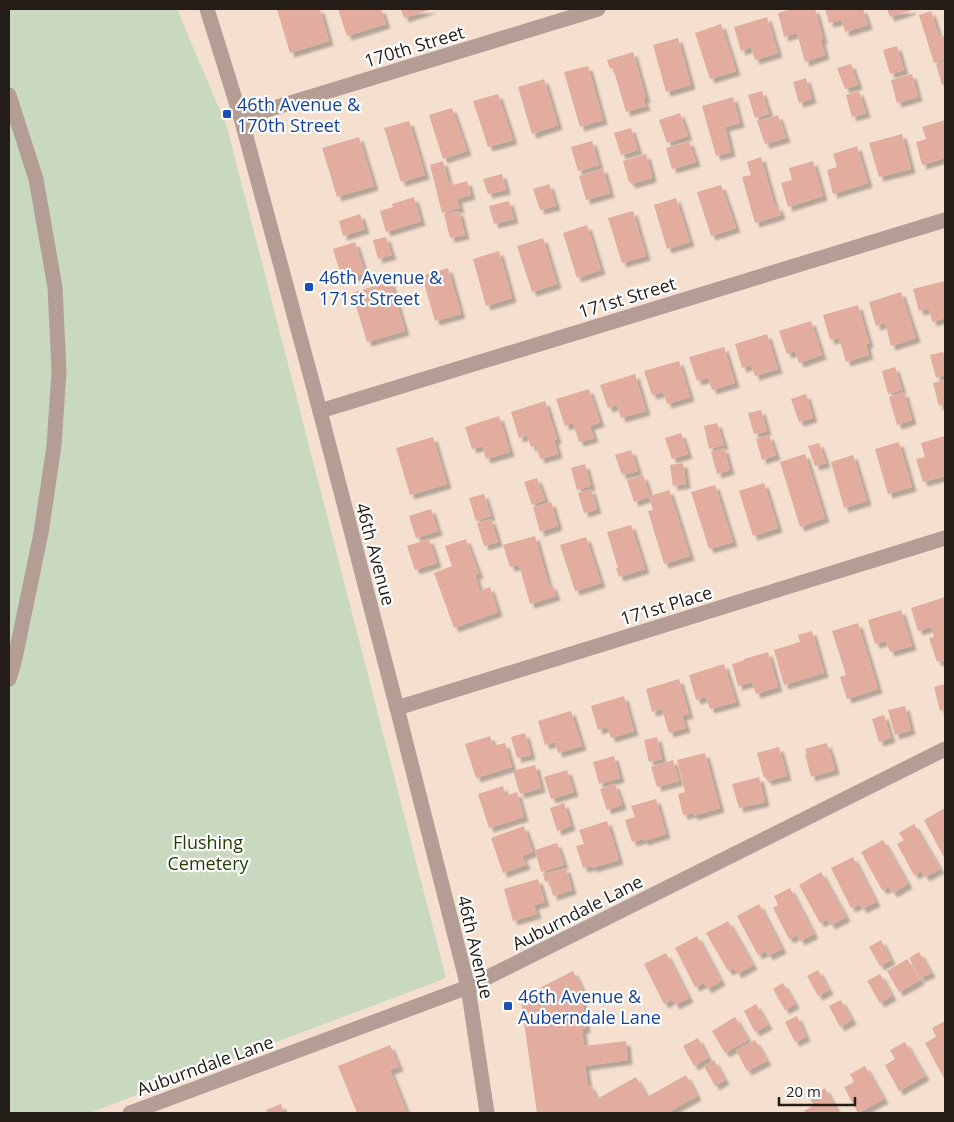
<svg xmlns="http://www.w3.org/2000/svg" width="954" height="1122" viewBox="0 0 954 1122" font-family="'Open Sans',sans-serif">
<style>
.green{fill:#c8d9bf}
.building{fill:#e2ad9e;filter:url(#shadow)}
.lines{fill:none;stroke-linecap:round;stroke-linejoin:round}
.service{stroke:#b49d95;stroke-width:15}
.minor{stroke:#b49d95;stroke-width:15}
.tertiary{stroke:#b49d95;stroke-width:15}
.transit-dot{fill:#1a4fb4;stroke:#fff;stroke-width:2}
.labels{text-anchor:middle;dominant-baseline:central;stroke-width:4.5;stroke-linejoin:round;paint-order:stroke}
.street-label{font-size:18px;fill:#241d17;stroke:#fff}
.transit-label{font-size:18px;fill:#164399;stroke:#fff;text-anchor:start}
.park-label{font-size:18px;fill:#1f4101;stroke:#fff}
</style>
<defs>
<filter id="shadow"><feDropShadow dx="4.5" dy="4.5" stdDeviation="1" flood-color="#0004"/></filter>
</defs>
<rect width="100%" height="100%" fill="#f5dfce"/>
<polygon class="green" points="9,9 177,9 227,127 446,978 89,1113 9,1113"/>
<g class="building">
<polygon points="277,9 320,9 329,41 290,53"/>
<polygon points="338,9 381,9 386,24 347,36"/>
<polygon points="401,9 432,9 404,18"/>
<polygon points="792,9 815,9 823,39 821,40 825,55 805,62 797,33 784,37 778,13"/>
<polygon points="825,9 863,9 868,25 845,32 842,20 829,23"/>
<polygon points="887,9 912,9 912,10 890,17"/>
<polygon points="931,11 938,33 940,37 945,36 945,59 934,63 919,15"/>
<polygon points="767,17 778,53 755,60 751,47 741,51 734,27"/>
<polygon points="721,24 736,71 710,79 695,33"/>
<polygon points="678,38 691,85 666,92 653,45"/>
<polygon points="897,46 904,70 890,74 883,50"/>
<polygon points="633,52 646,98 643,99 646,106 626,112 613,68 610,69 607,60"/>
<polygon points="945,61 945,84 942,85 936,64"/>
<polygon points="851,64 858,85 845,89 837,68"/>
<polygon points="588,66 603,120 580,127 564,72"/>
<polygon points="912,74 918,97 897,103 891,80"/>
<polygon points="806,78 812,99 799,103 793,82"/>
<polygon points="544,79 558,125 532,134 518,87"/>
<polygon points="762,91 769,114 755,118 748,95"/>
<polygon points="859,91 866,113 852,117 846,95"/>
<polygon points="498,94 513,140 488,147 473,101"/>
<polygon points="733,97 740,123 725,127 731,152 716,156 702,106"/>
<polygon points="452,108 467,151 443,159 429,115"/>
<polygon points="680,113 688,136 667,143 659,120"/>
<polygon points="778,115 786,138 765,144 757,121"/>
<polygon points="945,120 945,158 922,165 916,142 926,139 922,127"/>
<polygon points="409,121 425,175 401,182 384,128"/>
<polygon points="631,128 638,150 621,155 614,133"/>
<polygon points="902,134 911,169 879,177 869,143"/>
<polygon points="359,137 374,186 337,197 322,148"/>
<polygon points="592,141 599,165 578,171 571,147"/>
<polygon points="689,141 696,162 672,169 666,148"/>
<polygon points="857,146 868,183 833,194 827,170 837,167 833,154"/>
<polygon points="646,154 652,176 651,176 652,178 631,184 631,182 629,182 623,161"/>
<polygon points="761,157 775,207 778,206 781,215 755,223 742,177 751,175 747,162"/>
<polygon points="443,161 449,183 452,182 453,185 467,181 471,195 457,199 460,208 442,213 430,165"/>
<polygon points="813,161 823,196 788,207 781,183 792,180 789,168"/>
<polygon points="603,168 610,193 586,200 579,176"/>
<polygon points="502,174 506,190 488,194 483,179"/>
<polygon points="549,184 556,206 540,210 533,189"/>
<polygon points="721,185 736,228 711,236 697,192"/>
<polygon points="414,197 421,221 386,232 380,211 393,207 392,204"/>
<polygon points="676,198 690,242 667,249 654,205"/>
<polygon points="509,201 514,219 494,224 489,206"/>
<polygon points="459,211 465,235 450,238 444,214"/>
<polygon points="633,211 646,256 622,263 608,218"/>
<polygon points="360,214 365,229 343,236 339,221"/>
<polygon points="587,225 601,270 577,278 563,233"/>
<polygon points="386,237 392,255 378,259 373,240"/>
<polygon points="543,238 557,284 532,292 517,246"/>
<polygon points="355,242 365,273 350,278 347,269 340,272 333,249"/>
<polygon points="499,251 512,298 486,306 473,259"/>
<polygon points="448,268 461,314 435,321 422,276"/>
<polygon points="390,281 405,331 367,342 352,293"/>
<polygon points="945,281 945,318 932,322 929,309 919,311 913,289"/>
<polygon points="901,292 916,338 891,346 885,323 876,326 869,302"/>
<polygon points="858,305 869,343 866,344 869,355 846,362 839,338 830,340 823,315"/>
<polygon points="811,321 822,355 799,363 795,351 787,354 779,331"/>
<polygon points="767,334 778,369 755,376 751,365 742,368 735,344"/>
<polygon points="724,347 735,383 712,390 708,378 697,381 689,357"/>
<polygon points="943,352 945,358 945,375 936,378 930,355"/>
<polygon points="679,361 690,397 667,404 663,392 652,395 644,371"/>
<polygon points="895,367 902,390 888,394 882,371"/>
<polygon points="635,374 646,411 621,418 617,405 608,408 600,385"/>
<polygon points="945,380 945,404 939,406 933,383"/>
<polygon points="589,389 600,422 590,426 594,438 579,442 573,423 565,426 556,399"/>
<polygon points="904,392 912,420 897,425 889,397"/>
<polygon points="806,394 813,418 799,422 791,399"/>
<polygon points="545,401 557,439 554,440 558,454 540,459 536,445 531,447 527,435 519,438 511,412"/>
<polygon points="761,410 767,431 754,434 748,413"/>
<polygon points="499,416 510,452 486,459 482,446 472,449 465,427"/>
<polygon points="717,423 724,445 709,449 704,426"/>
<polygon points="681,433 688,454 672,459 665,438"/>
<polygon points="769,435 776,455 762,460 756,439"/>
<polygon points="945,436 945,476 923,482 916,459 925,457 921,443"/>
<polygon points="433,437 447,484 410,495 396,448"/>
<polygon points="899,442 912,487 888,494 875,449"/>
<polygon points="819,443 826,463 815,466 808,446"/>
<polygon points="724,448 730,470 717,474 711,452"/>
<polygon points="631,450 638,471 622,475 615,455"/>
<polygon points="805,454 825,518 800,527 780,462"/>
<polygon points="853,455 867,501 844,508 831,462"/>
<polygon points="683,463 686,484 673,486 670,465"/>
<polygon points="585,464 591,486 577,490 571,468"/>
<polygon points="643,475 650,496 669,490 690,556 664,564 648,511 653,510 649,497 634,502 627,480"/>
<polygon points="537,478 545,500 532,505 524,482"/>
<polygon points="764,483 778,528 753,536 739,491"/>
<polygon points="715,485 733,542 709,549 691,492"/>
<polygon points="591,489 597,509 584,513 578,493"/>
<polygon points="484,494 491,516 476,521 469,498"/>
<polygon points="551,502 558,526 540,532 533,507"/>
<polygon points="431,509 438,531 416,538 409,516"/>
<polygon points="491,519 498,542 484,546 477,523"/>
<polygon points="631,525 645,569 619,577 616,568 618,568 607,532"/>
<polygon points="535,536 549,586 552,585 556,596 530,604 519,565 510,567 503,545"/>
<polygon points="586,537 601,583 575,591 560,545"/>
<polygon points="429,539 437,563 415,570 407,546"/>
<polygon points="466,539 479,574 475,575 480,591 490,587 498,612 454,628 434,573 452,566 445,546"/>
<polygon points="945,597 945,660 937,662 929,638 934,637 931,627 918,631 911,608"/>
<polygon points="901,610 912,646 890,652 886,641 875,644 868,620"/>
<polygon points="858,623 878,689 847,699 840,677 846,675 832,631"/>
<polygon points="812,631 824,673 784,685 774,650 800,642 798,635"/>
<polygon points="768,652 778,687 756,694 752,682 738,686 732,664 745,660 744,659"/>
<polygon points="724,664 736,702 710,709 706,697 696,700 689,675"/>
<polygon points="679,679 689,714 682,716 686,728 669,733 662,709 652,712 646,689"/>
<polygon points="945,684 945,709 940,711 934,687"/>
<polygon points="624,696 634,731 611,738 607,727 598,730 591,706"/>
<polygon points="905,706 911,730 895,735 888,710"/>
<polygon points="571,711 582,746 558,753 555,742 545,745 538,721"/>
<polygon points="884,715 891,738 879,742 872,719"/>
<polygon points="525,733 531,755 517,758 511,737"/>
<polygon points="490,736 493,746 505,743 512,767 476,778 465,744"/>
<polygon points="657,737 662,759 649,762 644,740"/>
<polygon points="827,743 828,749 829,748 835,770 811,777 805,754 807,754 805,749"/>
<polygon points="779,747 787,776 767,781 766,777 764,778 757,753"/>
<polygon points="705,753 720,808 693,816 693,813 683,815 678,794 685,792 677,760"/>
<polygon points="614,756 620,778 599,784 593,762"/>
<polygon points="673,760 679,781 657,787 651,767"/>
<polygon points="535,765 541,788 520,794 513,771"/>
<polygon points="567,770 574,792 551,799 544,777"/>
<polygon points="759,777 765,802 739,808 732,784"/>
<polygon points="615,784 622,805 607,810 600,789"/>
<polygon points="503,786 505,796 517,792 524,817 489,828 478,794"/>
<polygon points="656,799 666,834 644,841 643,839 632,842 625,820 635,817 631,806"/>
<polygon points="564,803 571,826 557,831 550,808"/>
<polygon points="945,808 945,859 924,820"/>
<polygon points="607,821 619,860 592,868 592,866 583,868 576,846 584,844 579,830"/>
<polygon points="914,824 940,869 925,877 921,871 914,875 897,844 904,840 899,833"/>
<polygon points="524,826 533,852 522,856 526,865 503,873 491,838"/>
<polygon points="883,840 908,884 893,893 889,887 882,890 861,852"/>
<polygon points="557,843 564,865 541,872 535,850"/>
<polygon points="853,857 876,902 862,909 860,904 851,908 831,868"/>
<polygon points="566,868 572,890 553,896 549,880 545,882 543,874"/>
<polygon points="821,872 846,917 831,925 827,919 820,923 799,885"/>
<polygon points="538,879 545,902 534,905 537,914 513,921 504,889"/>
<polygon points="790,888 814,934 800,941 797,935 789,939 773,908 778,905 774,896"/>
<polygon points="759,904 782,949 768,956 766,951 758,955 737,916"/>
<polygon points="728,921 753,965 737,974 734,968 728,971 706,933"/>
<polygon points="697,936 721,981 707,989 704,983 695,987 675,948"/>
<polygon points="881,940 891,960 880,966 869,947"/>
<polygon points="919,952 931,973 920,978 909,958"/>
<polygon points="666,953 689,998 675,1005 672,999 664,1004 644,964"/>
<polygon points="907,959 920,980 899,992 887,971"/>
<polygon points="818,970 829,990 818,996 807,976"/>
<polygon points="573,971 583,990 581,991 586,1029 582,1029 584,1046 626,1041 628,1060 585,1066 588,1085 590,1085 597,1099 636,1077 647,1097 686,1075 697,1096 667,1113 537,1113 521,1001 524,996"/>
<polygon points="880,974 892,996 880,1003 867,981"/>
<polygon points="783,983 795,1004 785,1010 773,989"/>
<polygon points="841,1000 852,1020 840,1027 829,1006"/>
<polygon points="756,1004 768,1025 755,1032 744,1011"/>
<polygon points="797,1016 806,1037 795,1042 785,1022"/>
<polygon points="735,1017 748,1040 725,1053 712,1031"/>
<polygon points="945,1021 945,1077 944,1078 925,1043 936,1037 932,1028"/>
<polygon points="698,1038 708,1058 694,1066 683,1046"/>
<polygon points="755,1040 767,1061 747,1071 736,1050"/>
<polygon points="905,1042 925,1076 899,1091 885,1065 895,1059 890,1050"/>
<polygon points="390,1045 399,1067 390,1070 407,1113 357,1113 338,1066"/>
<polygon points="714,1060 725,1080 715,1086 704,1066"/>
<polygon points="865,1066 884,1099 858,1113 844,1087 854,1082 850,1074"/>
<polygon points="825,1088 838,1113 806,1113 804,1111 814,1105 809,1097"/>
<polygon points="281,1104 284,1113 267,1113 266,1110"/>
</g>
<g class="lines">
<polyline class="service" points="9,95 36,179 55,287 59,371 54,446 41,533 14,663 9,679"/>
<g class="minor">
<polyline points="241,118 598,9"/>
<polyline points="320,411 945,220"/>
<polyline points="397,708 945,538"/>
<polyline points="130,1113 468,987 945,749"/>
</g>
<polyline class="tertiary" points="207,9 241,118 320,411 397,708 468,987 487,1113"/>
</g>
<g class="transit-dot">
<rect x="222" y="109" width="10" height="10" rx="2.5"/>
<rect x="304" y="282" width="10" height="10" rx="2.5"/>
<rect x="503" y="1001" width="10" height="10" rx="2.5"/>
</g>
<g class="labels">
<g class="street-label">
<text transform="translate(414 46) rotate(-17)">170th Street</text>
<text transform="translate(627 297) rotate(-17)">171st Street</text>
<text transform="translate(376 554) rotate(75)">46th Avenue</text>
<text transform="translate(666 605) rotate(-17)">171st Place</text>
<text transform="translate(577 912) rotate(-27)">Auburndale Lane</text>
<text transform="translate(476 947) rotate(77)">46th Avenue</text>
<text transform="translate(205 1065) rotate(-20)">Auburndale Lane</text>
</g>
<g class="transit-label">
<text x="237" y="104">46th Avenue &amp;<tspan x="237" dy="21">170th Street</tspan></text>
<text x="319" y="277">46th Avenue &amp;<tspan x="319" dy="21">171st Street</tspan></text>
<text x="518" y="996">46th Avenue &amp;<tspan x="518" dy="21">Auberndale Lane</tspan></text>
</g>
<g class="park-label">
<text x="208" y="842">Flushing<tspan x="208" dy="21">Cemetery</tspan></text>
</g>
</g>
<rect width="954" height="1122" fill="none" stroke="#241d17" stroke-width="20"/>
<path d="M779 1097v8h76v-8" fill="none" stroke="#241d17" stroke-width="2.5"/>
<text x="786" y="1097" font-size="15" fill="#241d17" stroke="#ffffff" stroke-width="4" paint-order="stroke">20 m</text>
</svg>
